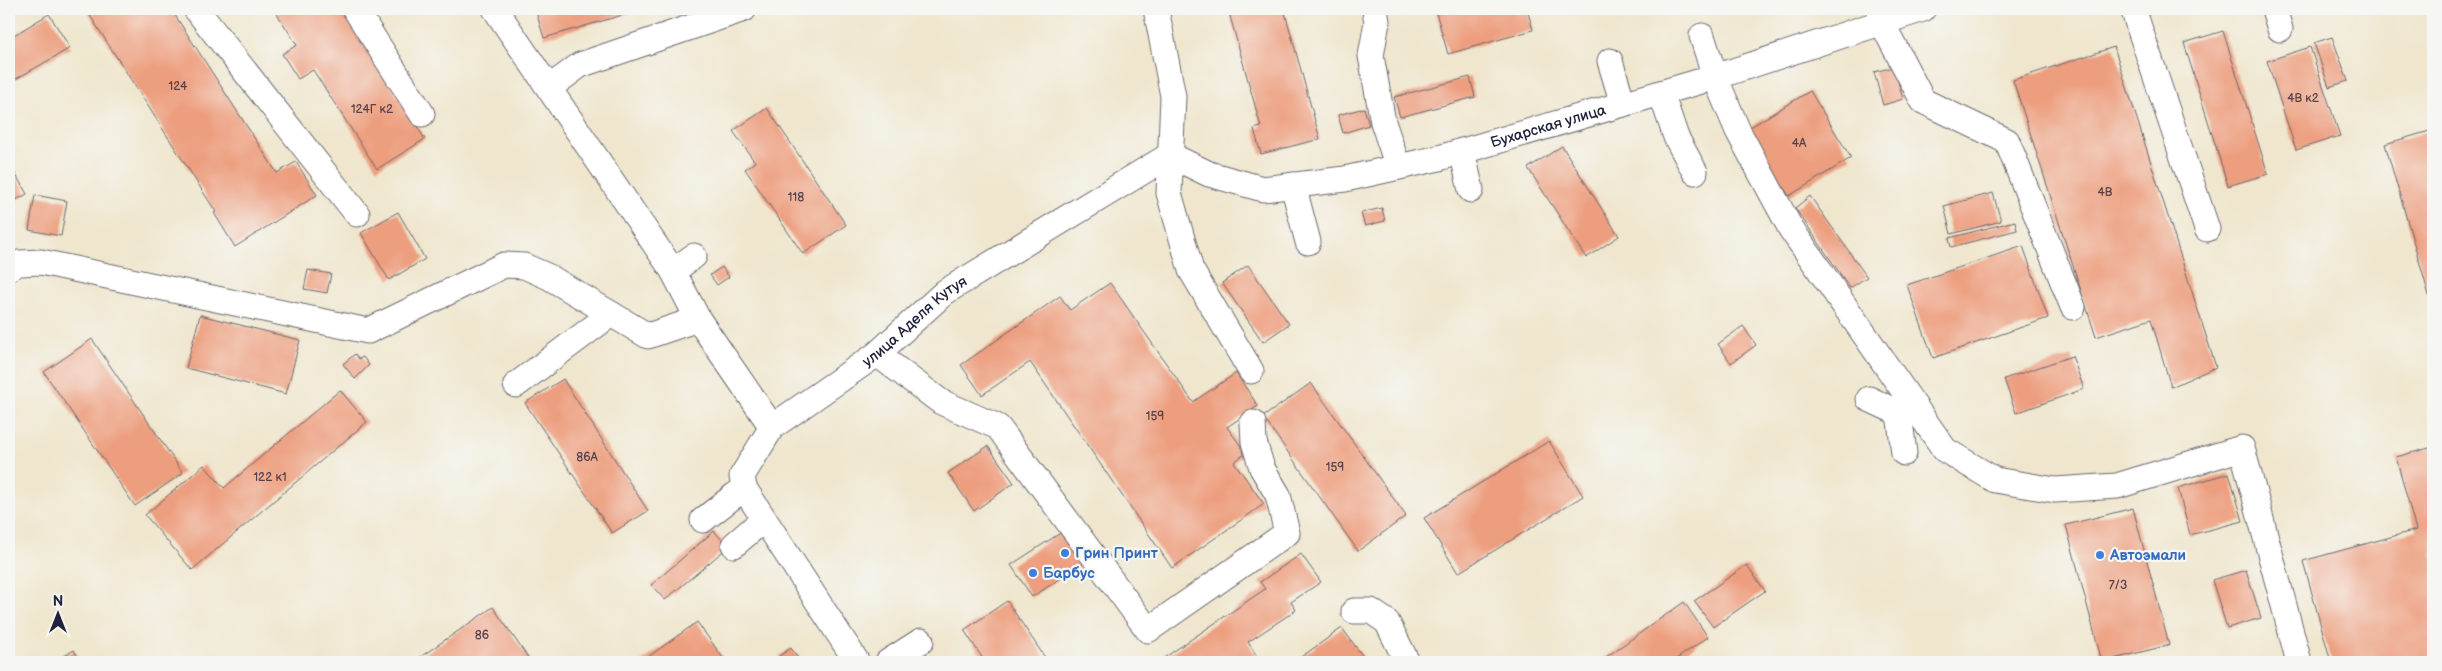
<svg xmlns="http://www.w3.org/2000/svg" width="2442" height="671" viewBox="0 0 2442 671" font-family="'Balsamiq Sans',sans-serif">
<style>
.building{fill:#ed9e7e}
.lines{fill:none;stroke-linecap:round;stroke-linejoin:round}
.minor-casing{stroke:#6a676e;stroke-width:27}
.minor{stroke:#fff;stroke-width:25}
.shop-dot{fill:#3f7fe0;stroke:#f6f6f2;stroke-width:2}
.labels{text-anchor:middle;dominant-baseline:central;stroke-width:4.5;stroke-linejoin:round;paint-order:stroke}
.number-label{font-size:12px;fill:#55414c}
.street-label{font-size:15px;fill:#22223b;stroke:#f6f6f2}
.shop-label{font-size:15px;font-weight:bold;fill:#366cbe;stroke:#f6f6f2;text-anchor:start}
</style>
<rect width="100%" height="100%" fill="#f6f6f2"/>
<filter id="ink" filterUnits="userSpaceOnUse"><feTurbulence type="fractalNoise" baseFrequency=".02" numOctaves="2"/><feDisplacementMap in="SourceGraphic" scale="10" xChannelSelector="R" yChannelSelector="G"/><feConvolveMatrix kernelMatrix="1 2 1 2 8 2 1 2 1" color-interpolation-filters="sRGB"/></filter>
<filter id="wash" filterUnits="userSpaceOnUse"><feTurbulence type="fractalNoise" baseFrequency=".0096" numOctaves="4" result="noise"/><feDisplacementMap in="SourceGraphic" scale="20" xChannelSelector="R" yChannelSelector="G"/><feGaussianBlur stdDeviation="1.12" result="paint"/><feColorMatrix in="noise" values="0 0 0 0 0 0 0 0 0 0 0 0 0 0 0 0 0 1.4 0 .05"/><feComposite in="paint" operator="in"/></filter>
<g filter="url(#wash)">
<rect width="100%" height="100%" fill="#efe6cd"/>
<g id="blocks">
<g class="building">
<polygon points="91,9 171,9 277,173 296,162 317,195 235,247 214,213 216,212 87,11"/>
<polygon points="274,9 342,9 425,139 377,169 313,70 298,79 282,54 297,45"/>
<polygon points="535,9 643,9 544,38"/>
<polygon points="1228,9 1284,9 1320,139 1261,154 1254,129 1261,127"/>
<polygon points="1435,9 1527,9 1533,30 1448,54"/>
<polygon points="49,14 70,48 9,83 9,38"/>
<polygon points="2223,31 2268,174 2228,186 2184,43"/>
<polygon points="2332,37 2348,81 2329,87 2314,43"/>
<polygon points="2114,47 2216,367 2171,387 2151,319 2096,337 2013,80"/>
<polygon points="2310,47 2340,136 2296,150 2267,61"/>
<polygon points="1894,67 1903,99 1883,105 1874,72"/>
<polygon points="1470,77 1475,97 1400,117 1394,97"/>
<polygon points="1810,91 1851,158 1789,196 1747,129"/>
<polygon points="767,108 846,225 803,254 745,169 755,162 733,131"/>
<polygon points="1364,108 1369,125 1343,133 1338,115"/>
<polygon points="2433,130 2433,309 2385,144"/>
<polygon points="1562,146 1619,236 1586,258 1528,168"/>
<polygon points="9,163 27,194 9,204"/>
<polygon points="1993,193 2001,221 1951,234 1944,206"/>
<polygon points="35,195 67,201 61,236 29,230"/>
<polygon points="1810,196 1867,277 1850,288 1795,208"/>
<polygon points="1382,208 1385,221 1365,226 1361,213"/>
<polygon points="398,212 425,259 389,280 361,233"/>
<polygon points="2015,221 2017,230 1951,247 1949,238"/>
<polygon points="2023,246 2048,318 1933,358 1907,285"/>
<polygon points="1248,265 1289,324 1263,342 1222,283"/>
<polygon points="722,267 729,277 717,285 710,275"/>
<polygon points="308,270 331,274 327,293 304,289"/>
<polygon points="1110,283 1193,402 1236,373 1258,406 1227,427 1246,453 1234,462 1264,504 1172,568 1030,362 982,395 961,365 1060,296 1070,310"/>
<polygon points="200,315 300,340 286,394 186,368"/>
<polygon points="1743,326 1756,345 1731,363 1718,344"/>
<polygon points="92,339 183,473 135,506 44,372"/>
<polygon points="355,354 359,359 363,357 369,365 355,379 343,364"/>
<polygon points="2072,356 2084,389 2016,413 2004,379"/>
<polygon points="563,379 648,511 612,533 525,403"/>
<polygon points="1311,383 1406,516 1358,551 1263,417"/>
<polygon points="340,390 367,422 192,570 145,515 204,465 224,488"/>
<polygon points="1549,441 1583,496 1458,573 1424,518"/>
<polygon points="988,446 1014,483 974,511 948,473"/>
<polygon points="2433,447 2433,662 2331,662 2303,561 2416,530 2396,457"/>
<polygon points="2229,473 2243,521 2190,535 2178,488"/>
<polygon points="2133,508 2169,645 2102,662 2066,525"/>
<polygon points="1068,528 1089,560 1032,597 1011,565"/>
<polygon points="714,531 728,547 665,600 651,585"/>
<polygon points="1301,554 1321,582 1291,602 1296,610 1248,642 1258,658 1252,662 1158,662 1265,589 1260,582"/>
<polygon points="1747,565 1765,591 1713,627 1694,601"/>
<polygon points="2246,570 2261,618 2227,628 2212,580"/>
<polygon points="1007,601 1048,662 985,662 964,630"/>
<polygon points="1684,602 1708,637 1672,662 1599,662"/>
<polygon points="493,607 531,662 413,662"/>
<polygon points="697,622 726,662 641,662"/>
<polygon points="1342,628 1367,662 1294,662"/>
<polygon points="791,648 801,662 784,662 779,656"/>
<polygon points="74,650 81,662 54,662"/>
</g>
</g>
</g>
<g filter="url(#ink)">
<use href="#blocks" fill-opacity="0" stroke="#6a676e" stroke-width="1"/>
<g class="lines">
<g class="minor-casing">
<g id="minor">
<polyline points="196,9 357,214"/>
<polyline points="355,9 422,114"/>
<polyline points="495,9 673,271 698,319 772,427"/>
<polyline points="1156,9 1173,96 1169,193 1191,270 1251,371"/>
<polyline points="1375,9 1377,22 1371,56 1383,122 1398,167"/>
<polyline points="1879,9 1882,23 1923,101 2007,141 2073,307"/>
<polyline points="2133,9 2207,229"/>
<polyline points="2274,9 2280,29"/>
<polyline points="1702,36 1715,77 1738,131 1791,229 1945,450 1995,480 2055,490 2117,486 2242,448 2299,662"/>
<polyline points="1610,61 1623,104"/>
<polyline points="549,88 580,65 744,9"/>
<polyline points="1661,93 1676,137 1695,172"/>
<polyline points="1462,151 1471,190"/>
<path id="s1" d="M 1170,155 L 1209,174 L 1263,189 L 1345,179 L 1439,158 L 1715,77 L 1923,9"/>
<polyline points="1293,185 1308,242"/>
<polyline points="9,268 19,263 41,262 368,331 504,265 524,266 549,277 648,336 698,319"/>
<polyline points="673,271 694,256"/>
<polyline points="877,354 941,402 998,427 1148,630 1287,533 1278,495 1262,468 1254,442 1253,423"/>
<polyline points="516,385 611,314"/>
<polyline points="1869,399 1899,413 1915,407"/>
<polyline points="1899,413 1904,453"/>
<polyline points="703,520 744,488"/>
<polyline points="734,545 764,519"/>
<polyline points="1354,611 1371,611 1387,622 1407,662"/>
<path id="s2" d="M 857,662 L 744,488 L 742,476 L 772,427 L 877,354 L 945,292 L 1170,155"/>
<polyline points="888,662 921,641"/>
</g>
</g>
<use href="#minor" class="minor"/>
</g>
</g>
<g class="shop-dot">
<circle cx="1065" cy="553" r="5"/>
<circle cx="2100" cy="555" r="5"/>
<circle cx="1033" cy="573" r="5"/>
</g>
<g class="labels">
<g class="number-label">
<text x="178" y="86">124</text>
<text x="2303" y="98">4В к2</text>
<text x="372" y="109">124Г к2</text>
<text x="1799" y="143">4А</text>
<text x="2105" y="192">4В</text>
<text x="796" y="197">118</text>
<text x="1155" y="416">159</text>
<text x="587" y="457">86А</text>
<text x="1335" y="467">159</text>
<text x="270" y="477">122 к1</text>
<text x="2118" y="585">7/3</text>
<text x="482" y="635">86</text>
</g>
<g class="street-label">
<text stroke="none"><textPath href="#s1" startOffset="392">Бухарская улица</textPath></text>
<text stroke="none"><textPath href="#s2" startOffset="455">улица Аделя Кутуя</textPath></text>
</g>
<g class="shop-label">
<text x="1075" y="553">Грин Принт</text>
<text x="2110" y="555">Автоэмали</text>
<text x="1043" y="573">Барбус</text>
</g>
</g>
<rect width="2442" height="671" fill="none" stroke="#f6f6f2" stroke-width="30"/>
<g transform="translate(58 614)" stroke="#f6f6f2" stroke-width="4" paint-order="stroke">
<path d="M0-4L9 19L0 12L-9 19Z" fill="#22223b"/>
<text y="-8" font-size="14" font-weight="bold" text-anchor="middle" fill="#22223b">N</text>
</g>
</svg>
